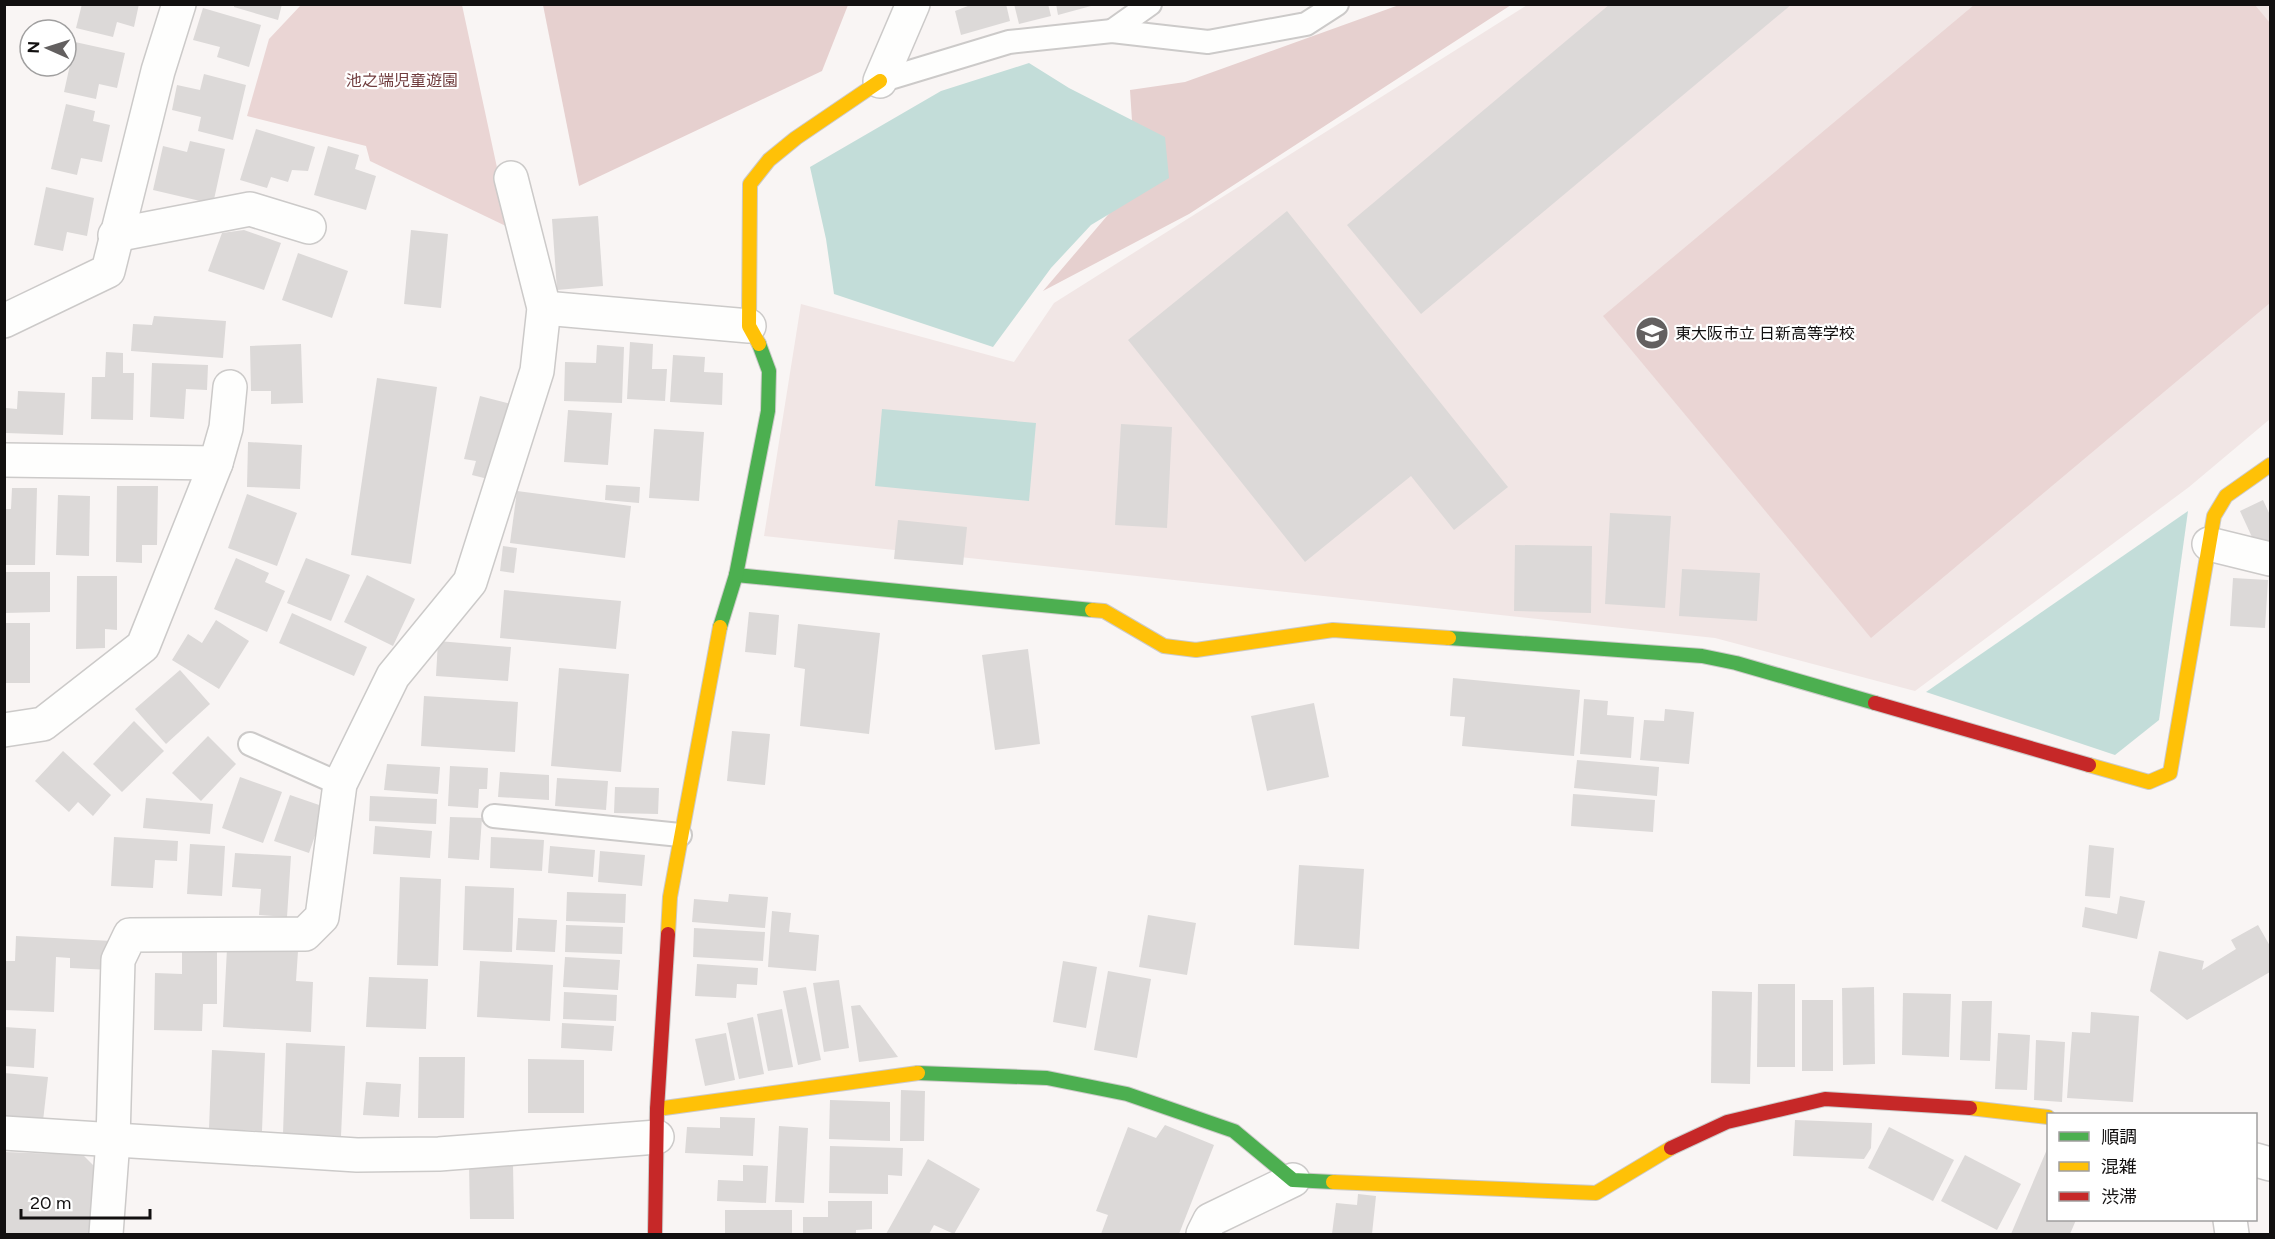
<svg xmlns="http://www.w3.org/2000/svg" width="2275" height="1239" viewBox="0 0 2275 1239" font-family="Figtree,'Noto Sans JP',sans-serif">
<style>
.built{fill:#f1e6e5}
.green{fill:#ead5d4}
.forest{fill:#e6d0cf}
.water{fill:#c3ddd9}
.building{fill:#dcd9d8}
.lines{fill:none;stroke-linecap:round;stroke-linejoin:round}
.lane-casing{stroke:#cccac9;stroke-width:26}
.street-casing{stroke:#cccac9;stroke-width:36}
.fast-casing{stroke:#cccac9;stroke-width:16}
.slow-casing{stroke:#cccac9;stroke-width:16}
.jam-casing{stroke:#cccac9;stroke-width:16}
.lane{stroke:#fefefd;stroke-width:22}
.street{stroke:#fefefd;stroke-width:33}
.fast{stroke:#4caf50;stroke-width:14}
.slow{stroke:#ffc107;stroke-width:14}
.jam{stroke:#c62828;stroke-width:14}
.labels{text-anchor:middle;dominant-baseline:central;stroke-width:4.5;stroke-linejoin:round;paint-order:stroke}
.park-label{font-size:16px;fill:#713e3f;stroke:#fff}
.poi-label{font-size:16px;fill:#121010;stroke:#fff;text-anchor:start}
</style>
<rect width="100%" height="100%" fill="#f9f5f4"/>
<polygon class="built" points="1527,5 2270,5 2270,419 2189,487 1915,691 1715,638 764,536 801,304 1014,362 1054,303"/>
<g class="green">
<polygon points="301,5 462,5 510,228 370,161 366,146 247,116 269,39"/>
<polygon points="1974,5 2255,5 2270,23 2270,303 1871,638 1603,316"/>
</g>
<g class="forest">
<polygon points="543,5 543,4 848,5 822,71 579,186"/>
<polygon points="1399,5 1511,5 1189,214 1043,291 1136,182 1130,90 1185,82"/>
</g>
<g class="water">
<polygon points="1029,63 1069,88 1165,137 1169,178 1091,225 1051,268 993,347 834,294 826,239 810,167 941,91"/>
<polygon points="882,409 1036,423 1029,501 875,486"/>
<polygon points="2188,511 2159,720 2115,755 1926,692"/>
</g>
<g class="building">
<polygon points="82,4 139,4 134,27 117,22 113,37 76,28"/>
<polygon points="234,4 282,4 278,20 234,7"/>
<polygon points="973,4 1006,4 1010,21 961,35 955,11"/>
<polygon points="1014,4 1048,4 1051,16 1019,24"/>
<polygon points="1056,4 1090,4 1091,6 1058,15"/>
<polygon points="1610,4 1792,4 1421,314 1347,225"/>
<polygon points="203,8 261,25 249,67 217,57 220,47 193,40"/>
<polygon points="75,42 125,53 117,88 99,84 96,99 64,92"/>
<polygon points="204,74 246,85 233,140 198,131 201,117 172,110 177,85 200,90"/>
<polygon points="66,104 95,111 93,121 110,125 102,162 81,158 77,175 51,169"/>
<polygon points="256,129 315,147 308,171 292,170 288,182 271,177 267,188 240,180"/>
<polygon points="190,141 225,149 213,204 153,190 163,146 187,152"/>
<polygon points="328,146 359,155 355,169 376,176 366,210 314,195"/>
<polygon points="46,187 94,198 87,236 67,232 63,251 34,245"/>
<polygon points="1287,211 1508,487 1454,530 1411,476 1305,562 1128,340"/>
<polygon points="598,216 603,286 557,290 552,219"/>
<polygon points="244,230 281,243 264,290 208,271 222,233"/>
<polygon points="411,230 448,234 441,308 404,304"/>
<polygon points="298,253 348,271 332,318 282,300"/>
<polygon points="154,316 226,321 223,358 131,351 133,324 152,325"/>
<polygon points="630,342 653,344 652,369 667,369 665,401 627,399"/>
<polygon points="301,344 303,403 271,404 271,391 251,391 250,346"/>
<polygon points="597,345 624,347 622,403 564,401 565,362 596,363"/>
<polygon points="106,352 123,353 123,373 134,373 133,420 91,419 92,377 105,377"/>
<polygon points="673,355 705,357 704,372 723,373 722,405 670,402"/>
<polygon points="152,363 208,365 207,390 186,389 184,419 150,417"/>
<polygon points="377,378 437,387 411,564 351,555"/>
<polygon points="18,391 65,393 63,435 6,433 6,408 17,409"/>
<polygon points="480,396 511,404 492,480 472,475 476,461 464,459"/>
<polygon points="568,410 612,413 608,465 564,462"/>
<polygon points="1121,424 1172,427 1167,528 1115,525"/>
<polygon points="654,429 704,432 699,501 649,498"/>
<polygon points="248,442 302,445 300,489 247,487"/>
<polygon points="606,485 640,487 639,503 605,500"/>
<polygon points="117,486 158,486 157,545 142,545 142,563 116,562"/>
<polygon points="12,488 37,488 35,565 4,565 4,509 11,509"/>
<polygon points="517,491 631,506 625,558 510,543"/>
<polygon points="247,494 297,513 277,566 228,548"/>
<polygon points="58,495 90,496 89,556 56,555"/>
<polygon points="2263,500 2270,515 2270,542 2257,548 2240,511"/>
<polygon points="1610,513 1671,516 1665,608 1605,604"/>
<polygon points="898,520 967,527 963,565 894,559"/>
<polygon points="1515,545 1592,546 1591,613 1514,611"/>
<polygon points="503,546 517,548 514,573 500,571"/>
<polygon points="236,558 269,573 265,582 285,591 267,632 214,609"/>
<polygon points="306,558 350,575 331,621 287,603"/>
<polygon points="1682,569 1760,573 1757,621 1679,616"/>
<polygon points="4,572 50,572 50,612 4,613"/>
<polygon points="367,575 415,599 393,646 344,622"/>
<polygon points="77,576 117,576 117,630 105,629 105,648 76,649"/>
<polygon points="2233,578 2268,580 2265,628 2230,626"/>
<polygon points="504,590 621,601 616,649 500,638"/>
<polygon points="749,612 779,615 776,655 745,652"/>
<polygon points="292,613 367,647 354,676 279,643"/>
<polygon points="216,620 249,641 219,689 172,660 188,634 202,643"/>
<rect x="4" y="623" width="26" height="60"/>
<polygon points="798,624 880,633 869,734 800,726 805,669 794,667"/>
<polygon points="438,641 511,647 508,681 436,676"/>
<polygon points="1028,649 1040,744 995,750 982,655"/>
<polygon points="559,668 629,674 621,772 551,766"/>
<polygon points="180,670 210,704 166,744 135,709"/>
<polygon points="1453,678 1580,690 1574,756 1462,746 1465,717 1450,716"/>
<polygon points="424,696 518,702 515,752 421,746"/>
<polygon points="1584,699 1608,701 1607,715 1634,717 1631,758 1580,754"/>
<polygon points="1314,703 1329,777 1267,791 1251,716"/>
<polygon points="1665,709 1694,712 1689,764 1640,760 1644,720 1664,721"/>
<polygon points="134,721 164,751 122,792 93,764"/>
<polygon points="732,731 770,734 765,785 727,781"/>
<polygon points="208,736 236,764 201,801 172,773"/>
<polygon points="63,751 111,795 93,816 78,802 69,812 35,781"/>
<polygon points="1577,760 1659,767 1657,796 1574,788"/>
<polygon points="387,764 440,767 438,794 384,790"/>
<polygon points="450,766 488,768 487,789 479,789 478,808 448,806"/>
<polygon points="500,772 549,775 549,800 498,797"/>
<polygon points="240,777 282,792 263,843 222,828"/>
<polygon points="557,778 608,781 606,810 555,806"/>
<polygon points="615,787 659,788 658,814 614,813"/>
<polygon points="1573,794 1655,800 1653,832 1571,826"/>
<polygon points="290,795 325,807 309,853 274,841"/>
<polygon points="370,796 437,799 436,824 369,821"/>
<polygon points="146,798 213,804 210,834 143,828"/>
<polygon points="450,817 482,818 479,860 448,858"/>
<polygon points="375,826 432,831 430,858 373,854"/>
<polygon points="114,837 178,841 177,861 155,860 153,888 111,886"/>
<polygon points="491,837 544,840 542,871 490,868"/>
<polygon points="190,844 225,846 222,896 187,894"/>
<polygon points="2089,845 2114,848 2110,898 2085,896"/>
<polygon points="550,846 595,850 593,877 548,873"/>
<polygon points="600,851 645,855 642,886 598,882"/>
<polygon points="235,853 291,856 287,917 259,915 261,889 232,887"/>
<polygon points="1299,865 1364,869 1359,949 1294,945"/>
<polygon points="400,877 441,879 438,966 397,965"/>
<polygon points="465,886 514,888 512,952 463,950"/>
<polygon points="567,892 626,894 625,923 566,921"/>
<polygon points="729,894 768,897 765,928 692,922 694,899 728,902"/>
<polygon points="2120,896 2145,901 2137,939 2082,927 2085,907 2117,914"/>
<polygon points="772,911 791,913 789,932 819,935 816,971 768,967"/>
<polygon points="1148,915 1196,923 1187,975 1139,967"/>
<polygon points="518,918 557,920 555,952 516,950"/>
<polygon points="566,925 623,927 622,954 565,952"/>
<polygon points="2258,925 2270,946 2270,972 2187,1020 2150,991 2159,951 2204,961 2202,970 2236,949 2231,940"/>
<polygon points="694,928 765,932 763,961 693,957"/>
<polygon points="16,936 112,941 111,970 70,968 70,958 56,957 54,1012 4,1010 4,961 15,961"/>
<polygon points="227,948 298,951 296,981 313,982 311,1032 223,1027"/>
<polygon points="182,952 217,952 217,1004 203,1004 202,1031 154,1030 155,973 182,974"/>
<polygon points="565,957 620,960 618,990 563,987"/>
<polygon points="480,961 553,965 550,1021 477,1017"/>
<polygon points="1063,961 1097,967 1086,1028 1053,1022"/>
<polygon points="697,964 758,968 757,985 737,984 736,998 695,996"/>
<polygon points="1108,971 1151,979 1137,1058 1094,1050"/>
<polygon points="369,977 428,979 426,1029 366,1027"/>
<polygon points="839,980 849,1048 824,1052 813,983"/>
<polygon points="1758,984 1795,984 1795,1067 1757,1067"/>
<polygon points="806,987 821,1060 798,1065 783,991"/>
<polygon points="1874,987 1875,1064 1843,1065 1842,988"/>
<polygon points="1712,991 1752,992 1750,1084 1711,1083"/>
<polygon points="564,992 617,995 616,1021 563,1019"/>
<polygon points="1903,993 1951,994 1949,1057 1902,1055"/>
<rect x="1802" y="1000" width="31" height="71"/>
<polygon points="1962,1001 1992,1001 1990,1061 1960,1060"/>
<polygon points="860,1005 898,1057 859,1062 851,1006"/>
<polygon points="782,1009 793,1067 768,1071 757,1014"/>
<polygon points="2091,1012 2139,1016 2133,1102 2067,1098 2072,1032 2090,1033"/>
<polygon points="753,1017 764,1074 739,1079 727,1023"/>
<polygon points="562,1023 614,1026 612,1051 561,1048"/>
<polygon points="4,1027 36,1029 34,1068 4,1066"/>
<polygon points="726,1033 735,1080 705,1086 695,1039"/>
<polygon points="1998,1033 2030,1035 2027,1090 1995,1089"/>
<polygon points="2036,1040 2065,1042 2062,1102 2034,1100"/>
<polygon points="286,1043 345,1046 341,1136 283,1134"/>
<polygon points="212,1050 265,1053 262,1131 209,1129"/>
<polygon points="419,1057 465,1057 464,1118 418,1118"/>
<polygon points="528,1059 584,1060 584,1113 528,1113"/>
<polygon points="4,1073 48,1077 43,1121 4,1117"/>
<polygon points="366,1082 401,1084 399,1117 363,1115"/>
<polygon points="901,1090 925,1091 924,1141 900,1141"/>
<polygon points="830,1100 890,1102 890,1141 829,1139"/>
<polygon points="720,1117 755,1118 753,1156 685,1153 687,1127 720,1128"/>
<polygon points="1795,1120 1872,1123 1871,1148 1864,1159 1793,1156"/>
<polygon points="1165,1125 1214,1145 1179,1234 1101,1234 1108,1215 1096,1211 1128,1127 1156,1138"/>
<polygon points="779,1126 808,1128 804,1203 775,1202"/>
<polygon points="1889,1127 1954,1160 1933,1201 1868,1168"/>
<polygon points="830,1146 903,1148 902,1176 888,1175 888,1194 829,1193"/>
<polygon points="2048,1147 2048,1220 2076,1220 2070,1234 2011,1234"/>
<polygon points="5,1152 83,1155 97,1169 94,1234 5,1234"/>
<polygon points="1965,1155 2021,1184 1997,1230 1941,1201"/>
<polygon points="928,1159 980,1189 954,1234 934,1225 929,1234 886,1234"/>
<polygon points="469,1164 513,1164 514,1219 470,1219"/>
<polygon points="743,1165 768,1166 766,1203 717,1201 718,1180 743,1181"/>
<polygon points="1358,1194 1376,1196 1372,1234 1332,1234 1336,1203 1357,1205"/>
<polygon points="828,1201 872,1201 872,1229 856,1230 856,1234 803,1234 803,1217 828,1217"/>
<rect x="725" y="1210" width="67" height="24"/>
</g>
<g class="lines">
<g class="lane-casing">
<g id="lane">
<polyline points="1112,31 1150,4"/>
<polyline points="880,81 1009,42 1112,31 1208,42 1306,24 1337,4"/>
<polyline points="250,744 340,784"/>
<polyline points="494,816 680,835"/>
</g>
</g>
<g class="street-casing">
<g id="street">
<polyline points="880,81 913,4"/>
<polyline points="115,235 250,209 309,227"/>
<polyline points="544,308 749,326"/>
<polyline points="4,321 108,271 158,71 179,4"/>
<polyline points="4,460 216,463"/>
<polyline points="2209,544 2270,559"/>
<polyline points="4,730 43,724 143,646 216,463 226,428 230,387"/>
<polyline points="4,1133 357,1155 439,1154 657,1137"/>
<polyline points="2256,1160 2270,1164"/>
<polyline points="2230,1220 2232,1234"/>
<polyline points="106,1234 113,1140 118,960 130,935 305,934 322,917 340,784 393,676 470,582 537,371 544,308 511,178"/>
<polyline points="1203,1234 1210,1220 1293,1180"/>
</g>
</g>
<g class="fast-casing">
<g id="fast">
<polyline points="736,575 1092,610"/>
<polyline points="720,627 736,575 768,411 769,371 759,344"/>
<polyline points="1449,638 1702,656 1736,663 1875,703"/>
<polyline points="918,1073 1047,1078 1127,1094 1234,1131 1293,1180 1333,1182"/>
</g>
</g>
<g class="slow-casing">
<g id="slow">
<polyline points="759,344 749,326 750,184 769,160 796,138 880,81"/>
<polyline points="1092,610 1104,611 1164,646 1196,650 1333,630 1449,638"/>
<polyline points="2089,765 2149,782 2170,773 2214,516 2226,496 2270,465"/>
<polyline points="668,934 670,897 720,627"/>
<polyline points="1970,1108 2048,1117"/>
<polyline points="657,1109 918,1073"/>
<polyline points="1333,1182 1596,1193 1671,1148"/>
</g>
</g>
<g class="jam-casing">
<g id="jam">
<polyline points="1875,703 2089,765"/>
<polyline points="1671,1148 1727,1122 1825,1099 1970,1108"/>
<polyline points="655,1234 657,1109 668,934"/>
</g>
</g>
<use href="#lane" class="lane"/>
<use href="#street" class="street"/>
<use href="#fast" class="fast"/>
<use href="#slow" class="slow"/>
<use href="#jam" class="jam"/>
</g>
<defs>
<g id="school-disc" transform="scale(1.725)"><circle r="9.5" fill="#636060" stroke="#fff"/><path d="M0-5L7-2L0 1L-7-2ZM-4 1L0 2.5L4 1V4Q0 6-4 4Z" fill="#fff"/></g>
</defs>
<g fill-rule="evenodd">
<use href="#school-disc" x="1652" y="333"/>
</g>
<g class="labels">
<g class="park-label">
<text x="402" y="80">池之端児童遊園</text>
</g>
<g class="poi-label">
<text x="1675" y="333">東大阪市立 日新高等学校</text>
</g>
</g>
<rect width="2275" height="1239" fill="none" stroke="#121010" stroke-width="12"/>
<rect x="2047" y="1113" width="210" height="108" fill="#ffffff" stroke="#a09f9f" stroke-width="1.5"/>
<rect x="2059" y="1132" width="30" height="9" fill="#4caf50" stroke="#a09f9f" stroke-width="1.5"/>
<text x="2101" y="1143" font-size="18" fill="#121010">順調</text>
<rect x="2059" y="1162" width="30" height="9" fill="#ffc107" stroke="#a09f9f" stroke-width="1.5"/>
<text x="2101" y="1173" font-size="18" fill="#121010">混雑</text>
<rect x="2059" y="1192" width="30" height="9" fill="#c62828" stroke="#a09f9f" stroke-width="1.5"/>
<text x="2101" y="1203" font-size="18" fill="#121010">渋滞</text>
<g transform="translate(48 48) rotate(273)"><circle r="28" fill="#ffffff" stroke="#a09f9f" stroke-width="1.5"/>
<path d="M0-4.5L10 22L0 15L-10 22Z" fill="#636060"/>
<text y="-9" font-size="16" font-weight="bold" text-anchor="middle" fill="#121010">N</text>
</g>
<path d="M21 1209v9h129v-9" fill="none" stroke="#121010" stroke-width="3"/>
<text x="30" y="1209" font-size="18" fill="#121010" stroke="#ffffff" stroke-width="4.5" paint-order="stroke">20 m</text>
</svg>
